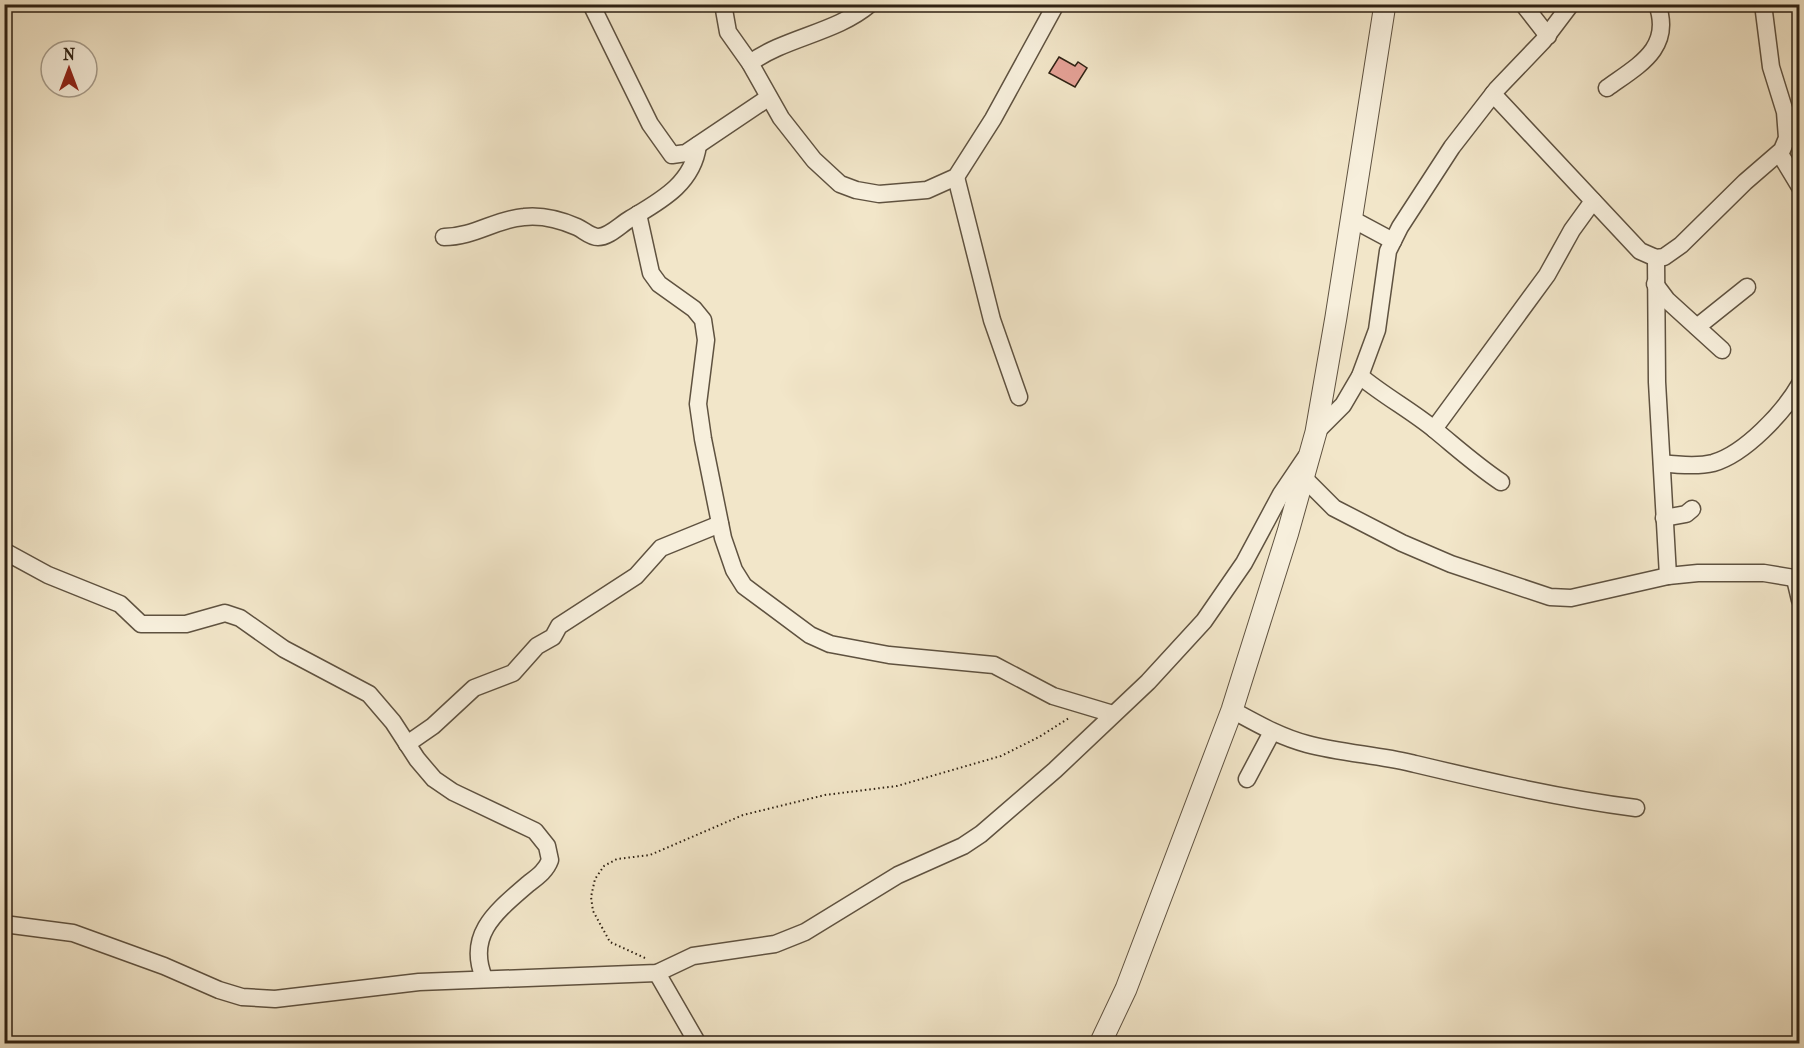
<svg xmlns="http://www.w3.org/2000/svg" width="1804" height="1048" viewBox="0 0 1804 1048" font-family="'IM FELL French Canon',serif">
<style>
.building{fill:#e5a196;stroke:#2e2113;stroke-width:1.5}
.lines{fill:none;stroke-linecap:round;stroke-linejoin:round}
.minor-casing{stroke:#5f5240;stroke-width:19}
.tertiary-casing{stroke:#5f5240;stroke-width:23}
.path{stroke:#2e2113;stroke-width:2;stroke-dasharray:1.5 3;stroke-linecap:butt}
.minor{stroke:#f7efdc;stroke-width:16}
.tertiary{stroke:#f7efdc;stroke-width:21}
</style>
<rect width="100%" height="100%" fill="#f2e6c9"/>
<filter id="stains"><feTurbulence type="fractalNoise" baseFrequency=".00333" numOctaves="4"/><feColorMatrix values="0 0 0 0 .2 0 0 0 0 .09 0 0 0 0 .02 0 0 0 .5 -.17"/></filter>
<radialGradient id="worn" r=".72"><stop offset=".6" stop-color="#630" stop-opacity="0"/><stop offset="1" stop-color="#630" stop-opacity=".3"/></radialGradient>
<polygon class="building" points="1059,57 1075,66 1078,62 1087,68 1075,87 1049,73"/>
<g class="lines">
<g class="minor-casing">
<g id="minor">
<polyline points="591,4 650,124 672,155 686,153 768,98"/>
<polyline points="723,4 728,32 750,63 781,118 814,160 840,184 856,190 879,194 927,190 956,177 993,119 1056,4"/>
<polyline points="1523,4 1548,36"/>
<path d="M 750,63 C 786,37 836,33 870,4"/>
<path d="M 1607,88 C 1639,65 1673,48 1657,4"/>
<polyline points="1493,94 1640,251 1656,258 1664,257 1681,245 1745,182 1782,150 1787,138 1785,112 1771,67 1763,4"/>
<polyline points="1780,154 1800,187"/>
<polyline points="956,177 992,320 1019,397"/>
<polyline points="638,214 651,273 659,284 694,309 703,320 706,340 698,404 703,439 723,538 734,570 744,586 810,635 830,644 889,655 994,665 1053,696 1113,714"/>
<polyline points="1352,219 1393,241"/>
<path d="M 444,237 C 474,237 496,219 524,217 C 542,215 561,220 577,227 C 584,230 590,237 598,237 C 609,237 620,225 630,219 C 660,201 693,184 698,145"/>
<polyline points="1656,258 1657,382 1668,576"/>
<polyline points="1655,284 1667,300 1722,350"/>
<polyline points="1697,327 1747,287"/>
<path d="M 1360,376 C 1384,396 1412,411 1435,430 C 1457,448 1477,466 1501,482"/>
<polyline points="1434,429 1547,275 1572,230 1593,201"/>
<polyline points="1316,432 1343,405 1360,376 1377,330 1388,251 1400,227 1452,147 1497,89 1543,41 1571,4"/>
<path d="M 1662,463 C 1678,465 1697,467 1713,463 C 1745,454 1784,412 1800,384"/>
<polyline points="1303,477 1334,508 1402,543 1451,564 1550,597 1571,598 1668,576 1698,573 1764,573 1800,579"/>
<polyline points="1664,518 1686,514 1692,509"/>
<path d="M 4,551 L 48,575 L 120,604 L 141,624 L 186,624 L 225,613 L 240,618 L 284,649 L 369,694 L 393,722 L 417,759 L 434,779 L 453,792 L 535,831 L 547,846 L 550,860 C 546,871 537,877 528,884 C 497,911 466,934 484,978"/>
<polyline points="1795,579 1800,600"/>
<path d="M 1232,710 C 1256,723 1280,737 1307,744 C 1341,753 1377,755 1411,763 C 1487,781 1558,798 1636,808"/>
<polyline points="407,744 433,726 474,688 513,673 537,646 553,637 559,626 636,576 661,548 720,524"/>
<polyline points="1247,779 1272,732"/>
<polyline points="4,924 73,933 164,966 219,990 242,997 275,999 419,982 657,973 693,956 775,944 805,932 898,875 963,846 981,834 1055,770 1148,682 1204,621 1244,563 1281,494 1306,457"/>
<polyline points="657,973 698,1044"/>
</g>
</g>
<g class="tertiary-casing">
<polyline id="tertiary" points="1100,1044 1126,989 1232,710 1288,532 1316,432 1336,317 1385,4"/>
</g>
<polyline class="path" points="645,958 610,942 593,911 591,897 595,879 604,866 617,859 650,855 743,815 825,795 897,786 1001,756 1039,737 1069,718"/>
<use href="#minor" class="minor"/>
<use href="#tertiary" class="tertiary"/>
</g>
<rect width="1804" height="1048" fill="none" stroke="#f2e6c9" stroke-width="24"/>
<rect x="6" y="6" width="1792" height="1036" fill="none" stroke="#2e2113" stroke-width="3"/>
<rect x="12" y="12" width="1780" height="1024" fill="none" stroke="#2e2113" stroke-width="1.5"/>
<g transform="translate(69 69)"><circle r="28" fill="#f7efdc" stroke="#a79d8c" stroke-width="1.5"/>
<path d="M0-4.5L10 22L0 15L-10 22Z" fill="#8f2418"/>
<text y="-9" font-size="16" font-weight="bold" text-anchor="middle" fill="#2e2113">N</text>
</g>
<rect width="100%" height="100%" filter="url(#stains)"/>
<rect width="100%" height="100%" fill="url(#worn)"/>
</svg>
